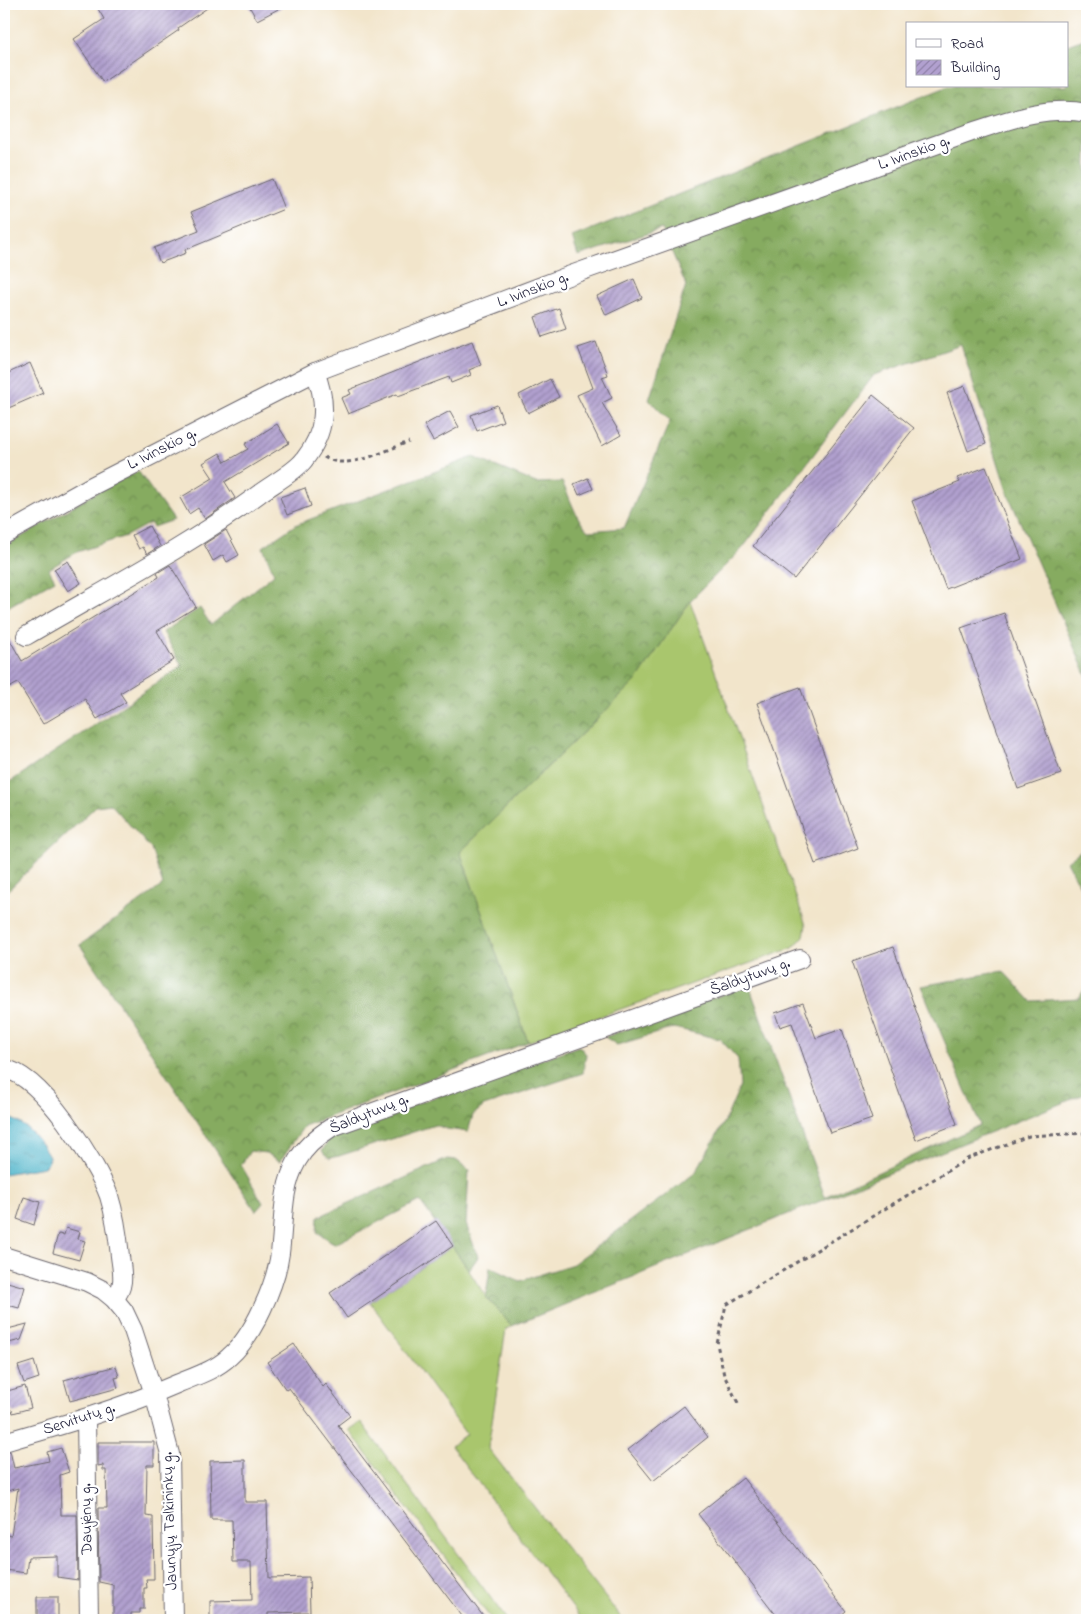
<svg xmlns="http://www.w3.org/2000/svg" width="1091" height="1624" viewBox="0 0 1091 1624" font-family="'Indie Flower',sans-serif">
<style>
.grass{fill:#a9c66d;stroke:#667454}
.forest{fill:url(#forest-crowns);stroke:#54664e}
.water{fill:url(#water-ripples);stroke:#366a82}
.building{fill:url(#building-hatch)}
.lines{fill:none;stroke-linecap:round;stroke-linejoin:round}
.minor-casing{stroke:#6b666d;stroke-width:20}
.path{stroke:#6b666d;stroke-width:3;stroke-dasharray:4 4;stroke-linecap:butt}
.minor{stroke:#fff;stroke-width:18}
.labels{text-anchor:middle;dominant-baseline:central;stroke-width:4.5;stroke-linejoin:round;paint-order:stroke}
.street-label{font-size:16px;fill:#22223b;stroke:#fff}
</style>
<defs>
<pattern id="forest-crowns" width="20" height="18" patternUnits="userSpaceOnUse" patternTransform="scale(1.25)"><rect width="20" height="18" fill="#86ab60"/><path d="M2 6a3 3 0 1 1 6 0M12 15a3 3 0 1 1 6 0" fill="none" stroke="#6d8b50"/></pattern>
<pattern id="water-ripples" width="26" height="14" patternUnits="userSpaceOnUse" patternTransform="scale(1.25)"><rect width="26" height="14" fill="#4bb3c9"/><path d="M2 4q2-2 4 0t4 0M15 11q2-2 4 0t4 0" fill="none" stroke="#3e91a4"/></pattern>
<pattern id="building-hatch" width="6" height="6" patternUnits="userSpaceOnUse" patternTransform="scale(1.25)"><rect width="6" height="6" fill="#b1a0cf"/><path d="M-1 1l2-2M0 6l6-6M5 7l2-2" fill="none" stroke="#9082a9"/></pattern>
</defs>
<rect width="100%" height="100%" fill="#fff"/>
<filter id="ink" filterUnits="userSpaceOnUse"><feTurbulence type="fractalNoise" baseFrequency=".02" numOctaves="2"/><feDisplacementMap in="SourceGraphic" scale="10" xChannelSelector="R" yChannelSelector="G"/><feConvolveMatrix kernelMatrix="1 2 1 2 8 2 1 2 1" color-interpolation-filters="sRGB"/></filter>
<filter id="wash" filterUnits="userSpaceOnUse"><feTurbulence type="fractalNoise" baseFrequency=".0096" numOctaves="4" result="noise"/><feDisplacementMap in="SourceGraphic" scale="20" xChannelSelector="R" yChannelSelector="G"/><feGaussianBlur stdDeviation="1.12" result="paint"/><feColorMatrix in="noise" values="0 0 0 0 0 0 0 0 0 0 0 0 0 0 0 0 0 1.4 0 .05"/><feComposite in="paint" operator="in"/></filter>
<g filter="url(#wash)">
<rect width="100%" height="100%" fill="#f2e5cb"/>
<g class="grass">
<polygon points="690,601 806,925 804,936 793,948 528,1042 460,852 637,680"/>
<polygon points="453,1246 486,1297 512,1326 506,1329 488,1448 623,1620 582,1620 451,1446 466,1434 370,1302"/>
<polygon points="361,1422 507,1620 492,1620 349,1430"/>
</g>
<g class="forest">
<path d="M 1087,38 L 1087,677 L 1008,494 L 961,345 L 874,375 L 742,549 L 690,601 L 637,680 L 460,852 L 528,1042 L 304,1126 L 280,1161 L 266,1153 L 250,1151 L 241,1165 L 263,1203 L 256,1211 L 80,945 L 163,885 L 151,849 L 111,804 L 96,806 L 4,894 L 4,786 L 182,666 L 163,632 L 200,608 L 211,625 L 274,574 L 263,547 L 295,525 L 473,457 L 536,483 L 562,482 C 571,499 575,518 588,531 L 624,528 L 670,421 L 649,400 L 686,285 L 662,229 L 578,256 L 572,237 L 949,86 L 1067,86 L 1067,45 Z"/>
<polygon points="138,471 173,520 153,527 150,523 126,536 77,552 49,569 55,580 11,605 4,612 4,547 104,488"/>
<polygon points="1087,846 1087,899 1067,861"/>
<polygon points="1003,971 1031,1001 1079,998 1087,985 1087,1093 512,1326 486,1297 490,1267 520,1281 573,1264 695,1173 725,1121 740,1086 738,1059 720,1039 674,1028 617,1045 605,1037 749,985 825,1197 980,1125 921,986"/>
<polygon points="579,1046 586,1054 583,1073 484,1106 473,1115 468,1132 447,1129 435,1125 339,1156 329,1158 322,1151 330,1138 350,1127"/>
<polygon points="447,1159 456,1160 469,1170 466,1224 478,1257 469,1270 420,1201 335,1244 317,1232 318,1217"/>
</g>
<path class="water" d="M 4,1117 C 24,1120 39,1139 49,1156 L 48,1163 L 44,1167 L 4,1174 Z"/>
<g id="blocks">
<g class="building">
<polygon points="106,4 213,4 178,28 179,30 103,82 74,39 104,19 98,9"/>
<polygon points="248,4 288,4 257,20"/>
<polygon points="272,179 284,209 185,250 186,253 160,263 154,248 199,230 191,212"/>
<polygon points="634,279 642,298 606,315 597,296"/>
<polygon points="559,308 566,329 542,337 535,317"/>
<polygon points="472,341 481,365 469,370 471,375 451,383 449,377 398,396 397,394 348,414 341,398 351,394 349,390"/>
<polygon points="596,342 608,375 602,377 612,398 602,403 621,435 602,446 577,395 593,388 578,348"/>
<polygon points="30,363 43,393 4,410 4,375"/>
<polygon points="550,379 559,397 528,413 519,395"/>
<polygon points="965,386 986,444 968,451 947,393"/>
<polygon points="873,395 914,428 794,579 753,546"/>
<polygon points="497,405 503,421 477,431 471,415"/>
<polygon points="450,411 459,427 433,441 424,425"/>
<polygon points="277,424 289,443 225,482 235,498 205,519 198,508 189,514 180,498 213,478 203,463 220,453 225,462 248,449 245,444"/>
<polygon points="986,467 1022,559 946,589 912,501 960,482 957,478"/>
<polygon points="588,478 593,489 579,495 574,484"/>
<polygon points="305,488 311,506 287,515 280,497"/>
<polygon points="149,526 160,546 147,554 143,547 139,549 132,535"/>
<polygon points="226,530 239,555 227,562 223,555 213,561 204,544"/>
<polygon points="68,561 81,583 68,591 54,569"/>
<polygon points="170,565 196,607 157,631 174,660 120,693 126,702 97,719 85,699 43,724 18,683 9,688 4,679 4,630 22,661 159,577 157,573"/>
<polygon points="1004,613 1061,774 1018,789 961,628"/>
<polygon points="800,687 858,848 815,864 757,703"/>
<polygon points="893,947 957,1124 916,1140 852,961"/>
<polygon points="803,1003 816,1038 842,1029 872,1119 830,1133 792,1023 780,1027 775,1013"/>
<polygon points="24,1197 40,1202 34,1225 17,1219"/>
<polygon points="436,1221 453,1246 347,1318 330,1293"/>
<polygon points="66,1228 80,1232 78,1239 85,1241 79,1260 53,1253 58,1234 64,1235"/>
<polygon points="4,1281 25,1287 19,1308 4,1304"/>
<polygon points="27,1324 21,1340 4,1344 4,1330"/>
<polygon points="294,1344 323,1387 326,1384 350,1416 338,1425 486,1620 465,1620 289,1388 286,1390 267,1362"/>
<polygon points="34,1361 39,1378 24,1383 18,1366"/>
<polygon points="116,1366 119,1377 115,1378 118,1388 70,1401 64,1380"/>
<polygon points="25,1386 31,1408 13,1413 12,1410 10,1411 4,1392"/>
<polygon points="684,1406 708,1437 653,1481 628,1450"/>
<polygon points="98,1442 154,1442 154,1465 147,1465 146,1516 153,1517 154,1579 146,1579 147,1588 144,1588 144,1609 140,1609 140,1613 131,1613 131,1618 113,1618 113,1585 99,1582 98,1508 107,1508 106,1470 103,1470 103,1465 98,1466"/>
<polygon points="61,1448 69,1472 60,1475 61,1515 77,1515 78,1580 57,1577 57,1556 28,1557 26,1573 4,1570 4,1534 11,1536 18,1488 4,1492 4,1452 10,1451 14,1468 49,1461 47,1452"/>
<polygon points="245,1460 245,1502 267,1502 269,1578 309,1577 310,1612 268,1613 268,1620 210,1620 210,1601 252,1600 251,1562 233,1562 232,1520 211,1520 210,1461"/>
<polygon points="743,1478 846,1611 835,1620 780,1620 698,1514"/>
<polygon points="37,1597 58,1597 58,1620 37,1619"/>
</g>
</g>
</g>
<g filter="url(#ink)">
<use href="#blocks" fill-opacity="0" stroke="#6b666d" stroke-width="1"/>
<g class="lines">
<g class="minor-casing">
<g id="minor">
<path d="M 4,535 L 88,488 L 315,372 L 568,276 L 969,133 C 1008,120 1046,105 1087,113"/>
<path d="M 26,636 C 104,590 186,548 259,494 C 271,485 295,472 304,460 C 326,432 328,404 315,372"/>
<path d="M 4,1069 C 40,1073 97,1163 109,1196 C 115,1215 118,1236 120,1256 C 122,1272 126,1286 114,1299"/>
<polyline points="4,1256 87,1282 103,1290 114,1299 124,1311 133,1330 154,1394 170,1454 173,1620"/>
<polyline points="86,1418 89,1620"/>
<path d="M 4,1442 C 63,1425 122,1408 179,1383 C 196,1376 215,1370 229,1357 C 253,1337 276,1284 280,1253 C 284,1223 281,1189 297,1161 C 305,1146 318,1136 332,1127 L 800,959"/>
</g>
</g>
<g class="path">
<path d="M 324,457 C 347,472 385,450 409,442"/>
<polyline points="738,1403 724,1375 717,1344 726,1305 969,1158 1029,1136 1087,1133"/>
</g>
<use href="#minor" class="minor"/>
</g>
</g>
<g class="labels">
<g class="street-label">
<text transform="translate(914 153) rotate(-20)">L. Ivinskio g.</text>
<text transform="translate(533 290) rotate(-21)">L. Ivinskio g.</text>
<text transform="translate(162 449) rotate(-27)">L. Ivinskio g.</text>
<text transform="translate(750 977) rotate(-20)">Šaldytuvų g.</text>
<text transform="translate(369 1114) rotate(-22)">Šaldytuvų g.</text>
<text transform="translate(79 1419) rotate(-18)">Servitutų g.</text>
<text transform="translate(87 1519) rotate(-91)">Daujėnų g.</text>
<text transform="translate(170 1521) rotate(-92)">Jaunųjų Talkininkų g.</text>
</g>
</g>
<rect width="1091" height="1624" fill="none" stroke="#fff" stroke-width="20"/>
<rect x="906" y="22" width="162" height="65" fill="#ffffff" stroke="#a7a7b1"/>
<rect x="916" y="39" width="25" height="8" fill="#ffffff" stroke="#a7a7b1"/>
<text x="951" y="48" font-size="15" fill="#22223b">Road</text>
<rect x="916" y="60" width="25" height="15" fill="url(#building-hatch)" stroke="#a7a7b1"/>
<text x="951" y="72" font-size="15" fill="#22223b">Building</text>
</svg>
